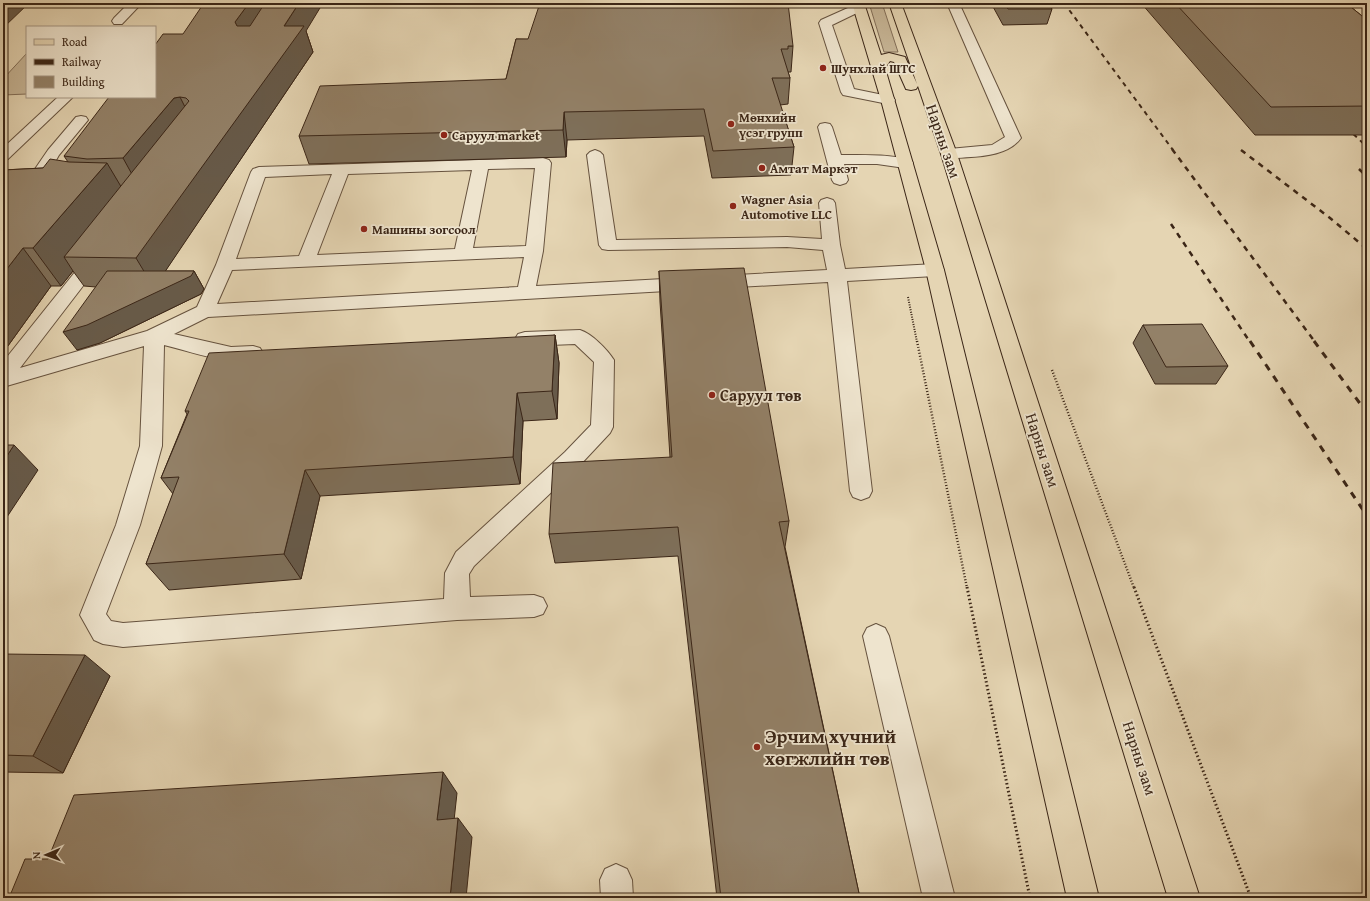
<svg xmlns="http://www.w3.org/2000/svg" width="1370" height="901" viewBox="0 0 1370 901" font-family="'Gentium Book Plus',serif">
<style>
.green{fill:#c8b798;stroke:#826e58}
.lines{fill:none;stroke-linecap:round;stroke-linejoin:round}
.minor-casing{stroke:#66523e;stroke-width:2}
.major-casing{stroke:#3b2617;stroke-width:2}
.path-far2{stroke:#3b2617;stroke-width:2;stroke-dasharray:1 1.5;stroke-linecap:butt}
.path-far1{stroke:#3b2617;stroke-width:2.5;stroke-dasharray:1 2;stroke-linecap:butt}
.path{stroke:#3b2617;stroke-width:3;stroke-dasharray:1.5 2.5;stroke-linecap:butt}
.minor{fill:#eee4ce;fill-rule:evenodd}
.major{fill:#e5d5b3;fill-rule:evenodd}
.rail-far2{stroke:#3b2617;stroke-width:2;stroke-dasharray:4.5 4.5;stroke-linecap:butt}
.rail-far1{stroke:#3b2617;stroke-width:2.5;stroke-dasharray:5.5 5.5;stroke-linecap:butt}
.rail{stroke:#3b2617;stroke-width:3;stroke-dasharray:7 7;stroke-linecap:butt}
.wall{fill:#7e6f59;stroke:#3b2617}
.shaded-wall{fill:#675a49;stroke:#3b2617}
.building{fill:#938168;stroke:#3b2617}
.poi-dot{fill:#8f2418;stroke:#eee4ce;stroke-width:1.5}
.labels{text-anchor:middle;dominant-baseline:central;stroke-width:3.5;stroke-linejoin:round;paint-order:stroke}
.far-poi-label{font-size:13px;font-weight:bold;fill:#3b2617;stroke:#eee4ce;text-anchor:start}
.street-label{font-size:16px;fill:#3b2617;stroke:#eee4ce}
.poi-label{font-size:16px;font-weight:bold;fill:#3b2617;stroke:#eee4ce;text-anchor:start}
.near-poi-label{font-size:19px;font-weight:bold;fill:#3b2617;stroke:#eee4ce;text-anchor:start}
</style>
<rect width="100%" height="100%" fill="#e5d5b3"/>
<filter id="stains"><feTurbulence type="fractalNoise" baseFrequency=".005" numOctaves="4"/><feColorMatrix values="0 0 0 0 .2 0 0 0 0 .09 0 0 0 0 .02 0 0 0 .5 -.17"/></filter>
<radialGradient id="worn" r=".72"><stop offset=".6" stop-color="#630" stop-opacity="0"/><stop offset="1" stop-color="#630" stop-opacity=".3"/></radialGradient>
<g class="green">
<polygon points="869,3 882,3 898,52 884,52"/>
<polygon points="27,53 27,94 3,95 3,79"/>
</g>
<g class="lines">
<g class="minor-casing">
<g id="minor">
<polygon points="129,3 142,3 122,24 114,24 112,21 114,18"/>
<polygon points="859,3 863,4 865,7 863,10 832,25 854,89 893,97 895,100 893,103 888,104 843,95 841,92 819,23 821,20"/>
<path d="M 947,3 L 959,3 L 1021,138 C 1006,159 971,156 949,159 L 944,157 L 941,154 L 944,151 L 949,149 L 992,145 L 1005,137 Z"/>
<polygon points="58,97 73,97 8,159 3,161 3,148"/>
<path d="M 81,116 L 86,117 L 88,120 L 59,155 L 51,169 L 69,185 L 67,188 C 53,192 42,180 35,169 L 48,150 L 76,117 Z"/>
<path d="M 825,123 L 830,124 L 832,127 L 841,155 C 865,155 888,154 911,160 L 913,163 L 911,166 L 905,168 L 877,164 L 844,164 L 848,180 L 846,183 L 840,185 L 834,183 L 832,180 L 818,127 L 820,124 Z"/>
<path d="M 595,150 L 600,152 L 603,155 L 616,240 L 787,237 L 822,239 L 819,203 L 821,200 L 827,198 L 833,200 L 835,203 L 840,245 L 845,269 L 935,264 L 941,266 L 944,270 L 941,274 L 935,276 L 847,281 L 872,491 L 869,497 L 861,500 L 853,497 L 850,491 L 828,282 L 208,317 L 174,334 L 231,347 L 253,346 L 260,348 L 263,353 L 260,358 C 229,367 194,352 164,345 L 162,446 L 140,525 L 106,614 L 111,621 L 123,623 L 444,599 L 445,573 L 456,552 L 565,452 L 591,425 L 594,362 L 575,344 L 525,346 L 518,344 L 515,339 L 518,334 L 525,332 L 580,330 C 592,334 607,349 614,360 L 613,427 L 610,433 L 581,464 L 474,566 L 469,574 L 470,597 L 534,595 L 543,598 L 547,606 L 543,614 L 534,617 L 457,620 L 123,647 L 103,644 L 94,640 L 80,615 L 116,525 L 140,446 L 144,346 L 3,387 L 3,362 L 91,252 L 97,251 L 103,252 L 106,256 L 20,368 L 147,331 L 197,307 L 216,265 L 251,172 L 253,169 L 259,167 L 543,158 L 549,160 L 551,163 L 543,251 L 536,286 L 827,270 L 823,250 L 787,247 L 608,250 L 602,249 L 599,245 L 587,155 L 590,152 ZM 535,168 L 526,246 L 473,248 L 488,169 ZM 472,170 L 455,249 L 317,255 L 348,174 ZM 332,174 L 299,256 L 236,259 L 265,177 ZM 524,257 L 518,287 L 217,304 L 232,270 Z"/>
<polygon points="876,624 885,628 889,636 955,898 923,898 863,636 867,628"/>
<polygon points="616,864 627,869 632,880 633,898 601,898 600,880 605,869"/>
</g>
</g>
<g class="major-casing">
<polygon id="major" points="852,3 864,3 881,55 889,53 905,57 917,84 889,3 901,3 957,154 1200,898 1168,898 941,154 918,86 916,89 911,90 906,89 894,62 890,61 885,68 944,270 1099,898 1067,898 926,270 881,100"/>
</g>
<polyline class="path-far2" points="908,297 917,342"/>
<g class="path-far1">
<polyline points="917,341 967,588"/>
<polyline points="1052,370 1134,588"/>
</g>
<g class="path">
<polyline points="967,587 1030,898"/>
<polyline points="1134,587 1251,898"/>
</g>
<use href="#minor" class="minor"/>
<use href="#major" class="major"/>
<g class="rail-far2">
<polyline points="1064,3 1173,150"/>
<polyline points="1347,128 1367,147"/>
</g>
<g class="rail-far1">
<polyline points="1172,149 1315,342"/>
<polyline points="1241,150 1330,218 1367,249"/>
<polyline points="1359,169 1367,177"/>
<polyline points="1171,224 1250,342"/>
</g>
<g class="rail">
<polyline points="1250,341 1367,516"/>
<polyline points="1314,341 1367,413"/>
</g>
</g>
<g class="wall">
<polygon points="991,3 1048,3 1052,9 1047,24 1003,25"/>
<polygon points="1141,3 1346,3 1367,20 1367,135 1255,135"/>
<polygon points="306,31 313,52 165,271 194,271 204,289 201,294 100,343 77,350 96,287 84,286 73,271 61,286 51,286 5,350 3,350 3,170 43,168 68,162 64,156"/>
<polygon points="516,39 793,46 791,72 788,72 790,78 788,104 780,105 794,147 791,175 712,178 704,136 567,140 566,157 309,164 299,136 506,79"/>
<polygon points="659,271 789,521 785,547 860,898 717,898 678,556 555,563 549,534 670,457 660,302"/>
<polygon points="1143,325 1228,366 1216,384 1155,384 1133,343"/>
<polygon points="555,335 559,363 557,419 523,421 520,484 320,496 301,579 169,590 146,564 173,494 161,478 187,414 185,411"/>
<polygon points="3,654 110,676 63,773 3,772"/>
</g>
<g class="shaded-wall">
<polygon points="3,3 29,3 3,28"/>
<polygon points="249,3 276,3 246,48 235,22"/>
<polygon points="299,3 323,3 306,31 313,52 154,288 136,258"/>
<polygon points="180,97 194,125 139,187 123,158 174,98"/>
<polygon points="564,112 567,140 566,157 563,130"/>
<polygon points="107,163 129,200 64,257 73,271 61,286 33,248"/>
<polygon points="23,248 51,286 5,350 3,347 3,274"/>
<polygon points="194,271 204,289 201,294 100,343 77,350 63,332"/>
<polygon points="555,335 559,363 557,419 552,391"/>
<polygon points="517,393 523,421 520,484 513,457"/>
<polygon points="14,445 38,470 3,523 3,462"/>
<polygon points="305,470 320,496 301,579 284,554"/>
<polygon points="85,655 110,676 63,773 33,756"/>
<polygon points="443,772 457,793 452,839 437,820"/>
<polygon points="458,818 472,837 466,898 450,898"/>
</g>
<g class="building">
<polygon points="204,3 249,3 235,22 237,26 250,26 265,3 299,3 284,26 304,26 136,258 64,257 189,101 186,98 180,97 174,98 123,158 87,159 64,156 109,97 155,97 155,45 163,34 183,34"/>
<polygon points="540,3 788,3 793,46 788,46 788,49 781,49 790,78 772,78 794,147 713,151 704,109 564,112 563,130 299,136 320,86 506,79 516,39 528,39"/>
<polygon points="1004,3 1048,3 1052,9 1008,9"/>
<polygon points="1175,3 1346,3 1367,20 1367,106 1271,107"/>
<polygon points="50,159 69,162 107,163 33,248 23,248 3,274 3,170 43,168"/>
<polygon points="744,268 789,521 779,522 860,898 721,898 678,527 549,534 553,463 672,457 659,271"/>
<polygon points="107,271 194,271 191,276 87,325 63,332"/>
<polygon points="1202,324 1228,366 1166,367 1143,325"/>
<polygon points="555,335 552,391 517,393 513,457 305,470 284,554 146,564 179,477 161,478 189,411 185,411 209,353"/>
<polygon points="3,445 14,445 3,462"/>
<polygon points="3,654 85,655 33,756 3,755"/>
<polygon points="443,772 437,820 458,818 450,898 9,898 25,859 48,859 74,795"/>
</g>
<g class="poi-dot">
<circle cx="823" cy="68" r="4"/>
<circle cx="731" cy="124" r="4"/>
<circle cx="444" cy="135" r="4"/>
<circle cx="762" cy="168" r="4"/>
<circle cx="733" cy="206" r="4"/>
<circle cx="364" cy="229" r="4"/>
<circle cx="712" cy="395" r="4"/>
<circle cx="757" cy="747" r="4"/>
</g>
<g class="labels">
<g class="far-poi-label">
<text x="831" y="68">Шунхлай ШТС</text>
<text x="739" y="117">Мөнхийн<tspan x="739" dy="15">үсэг групп</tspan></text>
<text x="452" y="135">Саруул market</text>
<text x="770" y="168">Амтат Маркэт</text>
<text x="741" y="199">Wagner Asia<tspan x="741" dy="15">Automotive LLC</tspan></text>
<text x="372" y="229">Машины зогсоол</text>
</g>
<g class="street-label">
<text transform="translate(944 141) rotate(71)">Нарны зам</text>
<text transform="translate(1043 450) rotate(72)">Нарны зам</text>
<text transform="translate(1140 758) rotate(72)">Нарны зам</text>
</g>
<g class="poi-label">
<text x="720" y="395">Саруул төв</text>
</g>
<g class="near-poi-label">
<text x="765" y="736">Эрчим хүчний<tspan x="765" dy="22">хөгжлийн төв</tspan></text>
</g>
</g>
<rect width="1370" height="901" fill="none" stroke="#e5d5b3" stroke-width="16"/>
<rect x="4" y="4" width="1362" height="893" fill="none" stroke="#3b2617" stroke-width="2"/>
<rect x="8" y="8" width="1354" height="885" fill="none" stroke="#3b2617"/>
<rect x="26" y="26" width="130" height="72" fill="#eee4ce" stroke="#a69885"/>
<rect x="34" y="39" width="20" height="6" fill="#e5d5b3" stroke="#a69885"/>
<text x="62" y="46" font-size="12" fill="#3b2617">Road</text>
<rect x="34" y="59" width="20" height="6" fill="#3b2617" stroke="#a69885"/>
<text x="62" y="66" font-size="12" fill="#3b2617">Railway</text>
<rect x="34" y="76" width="20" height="12" fill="#938168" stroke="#a69885"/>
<text x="62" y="86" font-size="12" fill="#3b2617">Building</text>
<g transform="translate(46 855) rotate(268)" stroke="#eee4ce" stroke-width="3" paint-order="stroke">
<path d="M0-3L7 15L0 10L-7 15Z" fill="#3b2617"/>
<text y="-6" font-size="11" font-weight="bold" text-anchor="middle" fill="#3b2617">N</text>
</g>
<rect width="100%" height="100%" filter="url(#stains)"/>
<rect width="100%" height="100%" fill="url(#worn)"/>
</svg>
